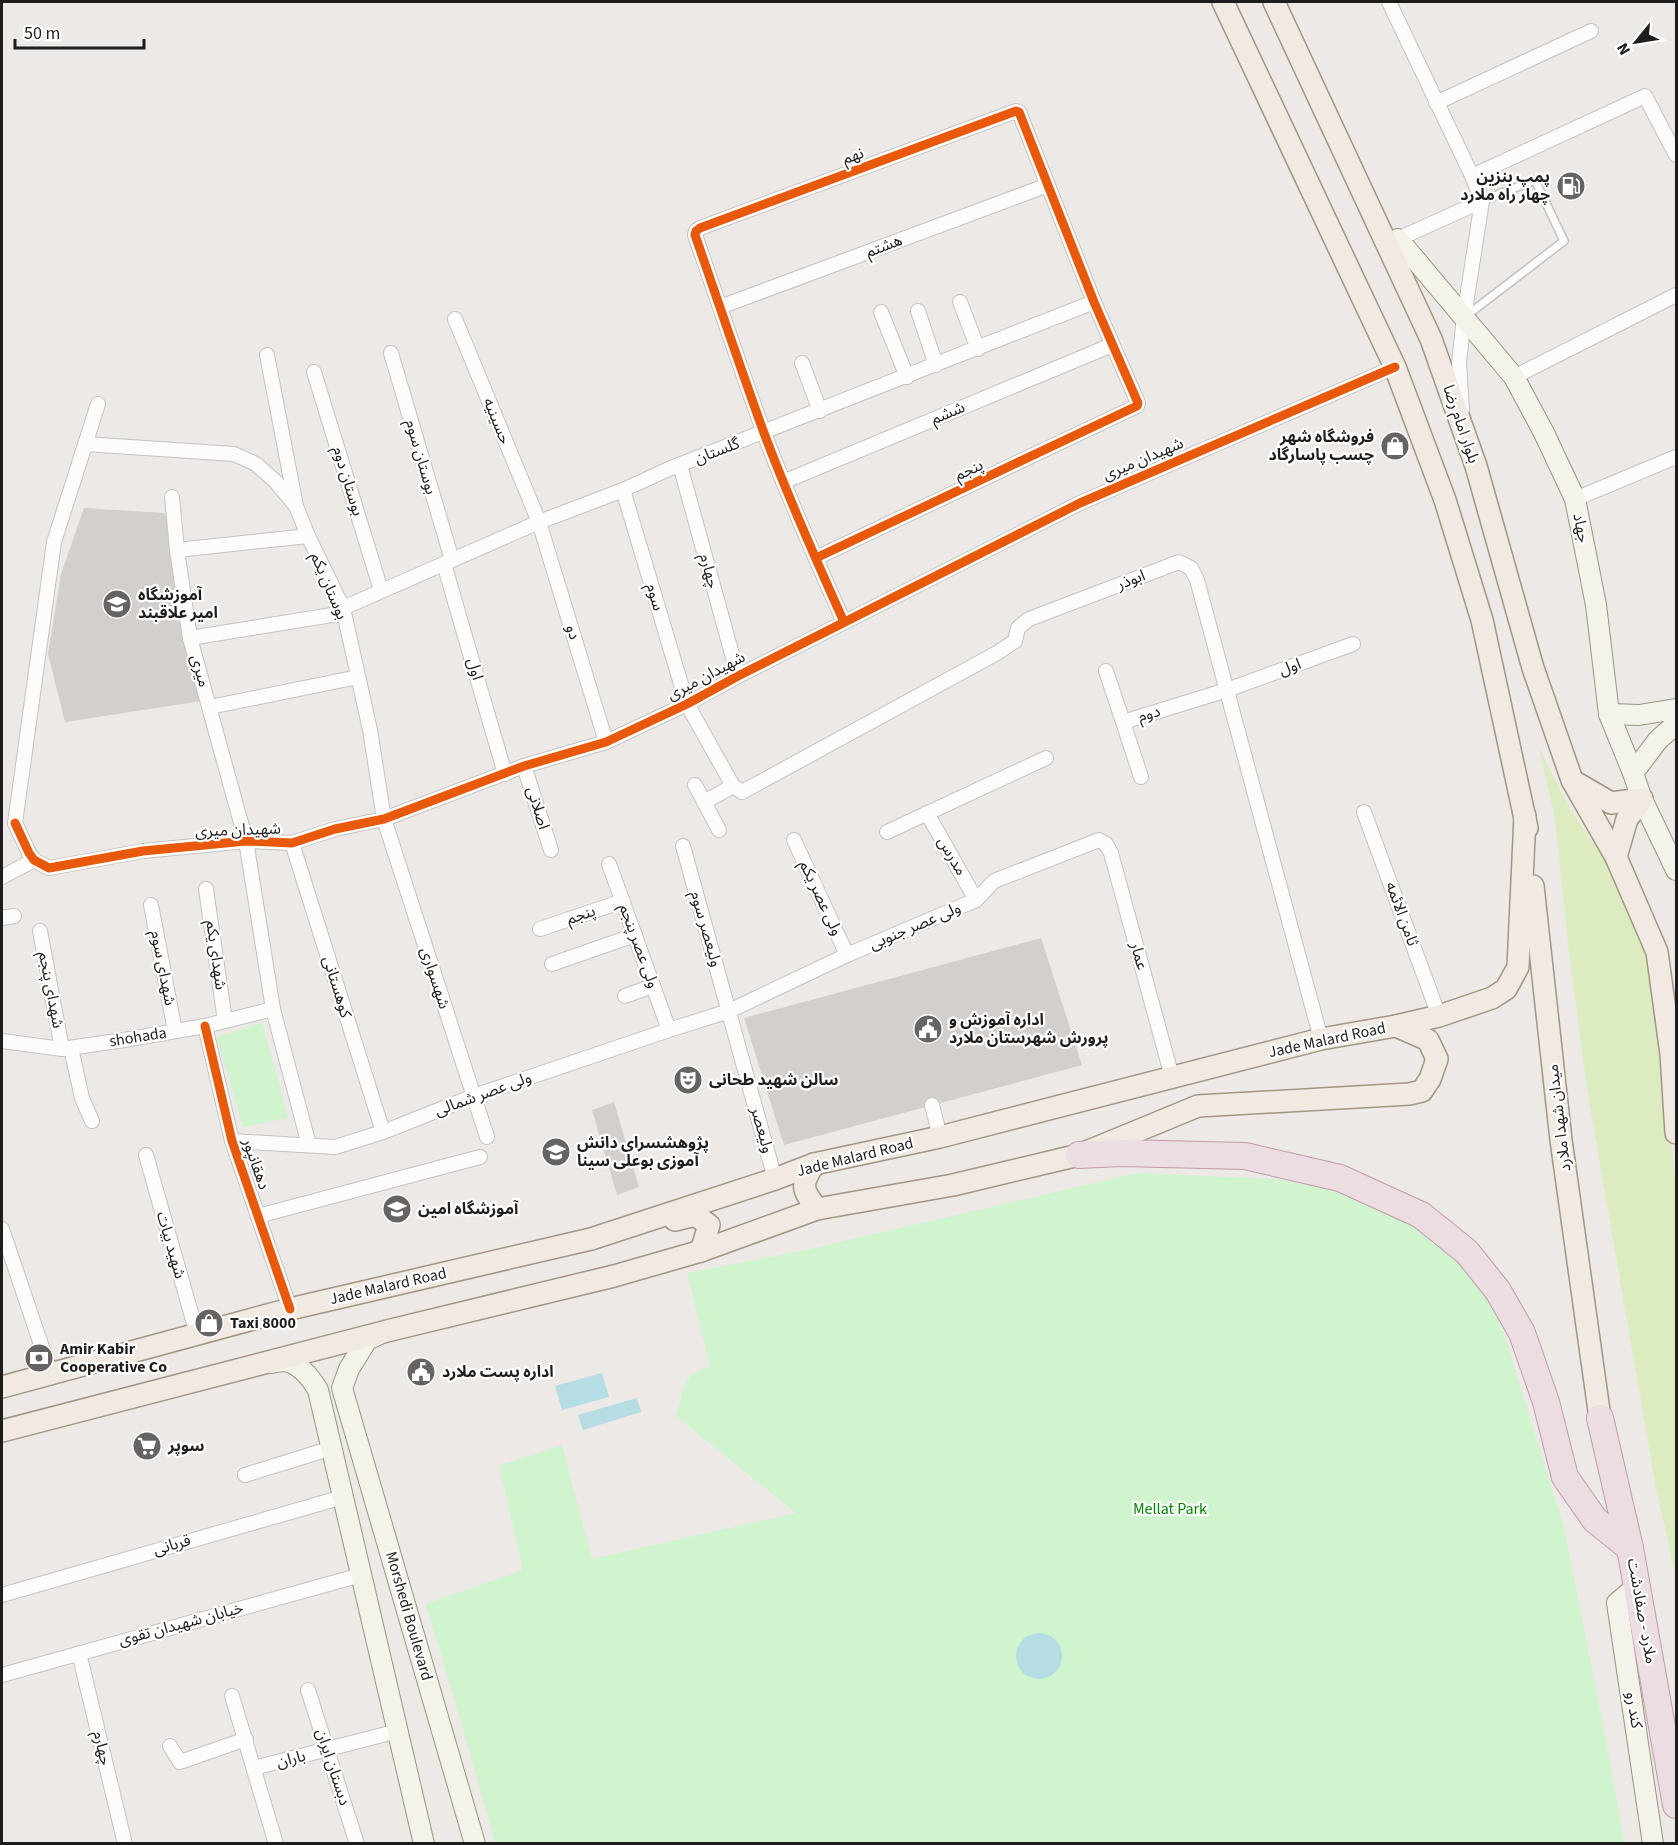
<svg xmlns="http://www.w3.org/2000/svg" width="1678" height="1845" viewBox="0 0 1678 1845" font-family="'Source Sans 3','Noto Sans Arabic',sans-serif">
<style>
.grass{fill:#dcecc1}
.park{fill:#d0f5ce}
.water{fill:#b5dde3}
.building{fill:#d3cfcc}
.lines{fill:none;stroke-linecap:round;stroke-linejoin:round}
.lane-casing{stroke:#c4c3c2;stroke-width:10}
.street-casing{stroke:#c4c3c2;stroke-width:16}
.secondary-casing{stroke:#97967d;stroke-width:22}
.primary-casing{stroke:#a29582;stroke-width:24}
.highway-casing{stroke:#c49aaa;stroke-width:28}
.lane{stroke:#fcfcfb;stroke-width:7}
.street{stroke:#fcfcfb;stroke-width:14}
.secondary{stroke:#f4f3e9;stroke-width:20}
.primary{stroke:#f1eae3;stroke-width:21}
.highway{stroke:#ebdde1;stroke-width:26}
.cycleway-casing{stroke:#fff;stroke-width:13}
.cycleway{stroke:#e8590c;stroke-width:9}
.labels{text-anchor:middle;dominant-baseline:central;stroke-width:4.5;stroke-linejoin:round;paint-order:stroke}
.street-label{font-size:16px;fill:#1d1d1d;stroke:#fff}
.poi-label{font-size:16px;font-weight:bold;fill:#1d1d1d;stroke:#fff;text-anchor:start}
.park-label{font-size:16px;fill:#018601;stroke:#fff}
</style>
<rect width="100%" height="100%" fill="#ece9e6"/>
<path class="grass" d="M 1539,748 L 1569,807 L 1616,877 L 1649,953 L 1668,1109 L 1676,1189 L 1676,1494 C 1674,1519 1676,1544 1676,1569 L 1675,1573 L 1655,1482 L 1587,1089 L 1568,944 L 1555,818 Z"/>
<g class="park">
<polygon points="262,1023 288,1118 243,1127 217,1037"/>
<path d="M 1138,1173 L 1294,1180 L 1389,1207 L 1437,1238 L 1479,1278 L 1497,1312 L 1564,1527 L 1611,1766 L 1624,1843 L 495,1843 L 461,1722 L 426,1604 L 523,1570 L 499,1466 L 562,1445 L 592,1559 L 796,1513 L 676,1416 C 686,1389 678,1377 710,1366 L 687,1273 L 797,1252 Z"/>
</g>
<g class="water">
<polygon points="602,1373 609,1397 562,1410 555,1386"/>
<polygon points="637,1398 641,1412 583,1430 578,1415"/>
<circle cx="1039" cy="1656" r="23"/>
</g>
<g class="building">
<polygon points="84,508 164,513 168,517 181,633 202,701 65,722 48,654 61,574"/>
<polygon points="1041,938 1082,1065 784,1145 744,1018"/>
<polygon points="614,1102 639,1187 617,1195 592,1110"/>
</g>
<g class="lines">
<g class="lane-casing">
<polyline id="lane" points="1466,316 1564,241 1535,180 1482,201"/>
</g>
<g class="street-casing">
<g id="street">
<polyline points="1389,2 1472,176 1482,201 1464,317 1459,363 1462,410"/>
<polyline points="1436,103 1591,31"/>
<polyline points="1472,176 1645,96 1676,155"/>
<polyline points="1398,239 1482,201"/>
<polyline points="960,302 978,349"/>
<polyline points="720,307 1048,185"/>
<polyline points="918,311 936,365"/>
<polyline points="881,312 907,377"/>
<polyline points="455,319 539,522 606,742"/>
<polyline points="391,353 452,560"/>
<polyline points="267,355 296,506 308,536 343,608 370,730 384,819 487,1137"/>
<polyline points="802,363 820,411"/>
<polyline points="314,372 381,590"/>
<polyline points="1514,377 1676,295"/>
<polyline points="85,444 234,454 256,464 276,482 295,505"/>
<polyline points="680,465 738,676"/>
<polyline points="783,482 1112,345"/>
<polyline points="623,490 687,704 733,786 742,792 997,653 1015,641 1018,628 1029,619 1179,562 1191,568 1197,580 1321,1039"/>
<polyline points="172,497 177,550 190,638 246,841 273,1009 309,1145"/>
<polyline points="1575,499 1676,457"/>
<polyline points="177,550 308,536"/>
<path d="M 816,558 L 1137,406 L 1138,403 L 1094,302 L 1019,112 L 1016,111 L 700,228 L 696,231 L 695,235 C 718,301 740,367 764,433 C 788,497 816,560 844,622"/>
<polyline points="444,564 505,774"/>
<polyline points="343,608 539,522 623,490 671,468 1094,302"/>
<polyline points="190,638 344,613"/>
<polyline points="1106,671 1123,722 1227,690 1353,644"/>
<polyline points="210,707 358,677"/>
<polyline points="1123,722 1141,777"/>
<polyline points="524,766 551,850"/>
<polyline points="695,785 719,830"/>
<polyline points="704,802 733,786"/>
<polyline points="1364,812 1439,1016"/>
<polyline points="927,813 976,900"/>
<polyline points="15,823 29,853 34,860 49,868 143,851 246,841 292,843 335,829 384,819 524,766 606,742 687,704 738,676 1080,503 1395,367"/>
<polyline points="15,823 54,542 98,404"/>
<polyline points="887,832 1046,758"/>
<polyline points="794,840 847,955"/>
<polyline points="292,843 383,1132"/>
<polyline points="683,846 775,1179"/>
<polyline points="609,864 669,1030"/>
<polyline points="2,877 34,860"/>
<polyline points="206,889 225,1021"/>
<polyline points="151,905 175,1031"/>
<polyline points="2,918 14,916"/>
<polyline points="540,929 623,901"/>
<polyline points="40,931 62,1049"/>
<polyline points="552,964 635,935"/>
<polyline points="625,996 653,986"/>
<polyline points="205,1026 232,1141 290,1309"/>
<polyline points="2,1041 62,1049 124,1040 205,1026 273,1009"/>
<polyline points="71,1048 82,1098 92,1121"/>
<polyline points="932,1105 940,1137"/>
<polyline points="232,1141 335,1147 383,1132 474,1096 669,1030 729,1011 847,955 976,900 994,881 1099,840 1106,844 1111,853 1172,1077"/>
<polyline points="146,1155 197,1334"/>
<polyline points="258,1216 480,1157"/>
<polyline points="2,1229 51,1374"/>
<polyline points="245,1475 332,1448"/>
<polyline points="2,1595 343,1497"/>
<polyline points="79,1653 125,1844"/>
<polyline points="2,1675 361,1575"/>
<polyline points="308,1690 357,1844"/>
<polyline points="232,1696 276,1844"/>
<polyline points="170,1746 180,1762 246,1739"/>
<polyline points="254,1768 398,1731"/>
</g>
</g>
<g class="secondary-casing">
<g id="secondary">
<polyline points="1387,245 1398,239 1514,377 1544,433 1575,499 1596,605 1609,714 1633,773 1642,799 1676,870"/>
<polyline points="1609,714 1639,715 1676,709"/>
<polyline points="1633,773 1658,740 1676,724"/>
<polyline points="380,1334 367,1340 349,1369 342,1388 475,1844"/>
<path d="M 271,1363 C 275,1362 281,1361 285,1361 C 300,1364 311,1378 318,1390 L 424,1844"/>
<polyline points="1637,1586 1617,1603 1653,1844"/>
</g>
</g>
<g class="primary-casing">
<g id="primary">
<polyline points="1223,2 1395,367 1445,500 1482,620 1527,828"/>
<polyline points="1274,2 1431,339 1476,466 1533,668 1572,780 1616,857 1657,952 1671,1054 1676,1133"/>
<polyline points="1573,781 1611,803 1642,799"/>
<polyline points="1616,857 1627,819 1642,799"/>
<polyline points="1533,886 1561,1140 1600,1418"/>
<path d="M 814,1164 C 800,1186 802,1189 817,1209"/>
<polyline points="675,1220 695,1215 709,1225 701,1251"/>
<polyline points="2,1387 290,1309 591,1239 775,1179 814,1164 940,1137 1321,1039 1396,1026 1439,1016 1492,998 1506,989 1518,967 1525,816"/>
<polyline points="2,1431 391,1330 614,1276 701,1251 817,1209 953,1185 1079,1155 1198,1106 1409,1094 1422,1091 1430,1079 1437,1059 1428,1040 1396,1026"/>
</g>
</g>
<g class="highway-casing">
<g id="highway">
<polyline points="1079,1155 1121,1153 1245,1156 1340,1178 1421,1215 1467,1252 1498,1291 1522,1333 1546,1402 1565,1477 1595,1520 1630,1548"/>
<polyline points="1600,1418 1630,1548 1676,1805"/>
</g>
</g>
<use href="#lane" class="lane"/>
<use href="#street" class="street"/>
<use href="#secondary" class="secondary"/>
<use href="#primary" class="primary"/>
<use href="#highway" class="highway"/>
<g class="cycleway-casing">
<g id="cycleway">
<path d="M 816,558 L 1137,406 L 1138,403 L 1094,302 L 1019,112 L 1016,111 L 700,228 L 696,231 L 695,235 C 718,301 740,367 764,433 C 788,497 816,560 844,622"/>
<polyline points="15,823 29,853 34,860 49,868 143,851 246,841 292,843 335,829 384,819 524,766 606,742 687,704 738,676 1080,503 1395,367"/>
<polyline points="205,1026 232,1141 290,1309"/>
</g>
</g>
<use href="#cycleway" class="cycleway"/>
</g>
<defs>
<g id="fuel-disc" transform="scale(1.5)"><circle r="9.5" fill="#656463" stroke="#fff"/><path d="M-5.5-6h7V0h2V4h1.3V-2.5L3-4.5l.8-.8L6-3V5H2.5V1h-1V6h-7ZM-4.2-4.7v3.2H.2V-4.7Z" fill="#fff"/></g>
<g id="shop-disc" transform="scale(1.5)"><circle r="9.5" fill="#656463" stroke="#fff"/><path d="M-5-2.5h2.3a2.7 3.5 0 0 1 5.4 0H5L5.5 6h-11ZM-1.5-2.5h3a1.5 2.3 0 0 0-3 0Z" fill="#fff"/></g>
<g id="school-disc" transform="scale(1.5)"><circle r="9.5" fill="#656463" stroke="#fff"/><path d="M0-5L7-2L0 1L-7-2ZM-4 1L0 2.5L4 1V4Q0 6-4 4Z" fill="#fff"/></g>
<g id="civic-disc" transform="scale(1.5)"><circle r="9.5" fill="#656463" stroke="#fff"/><path d="M-.6-6.5H3V-4.5H.6V-3L4-1V1h2V6H-6V1h2V-1L-.6-3ZM-1.2 2.5V6h2.4V2.5Z" fill="#fff"/></g>
<g id="theatre-disc" transform="scale(1.5)"><circle r="9.5" fill="#656463" stroke="#fff"/><path d="M-5-5.5Q0-4 5-5.5V0Q5 5 0 6Q-5 5-5 0ZM-3.3-2.5H-1v1.5H-3.3ZM1-2.5H3.3v1.5H1ZM-2.8 1Q0 5.5 2.8 1Z" fill="#fff"/></g>
<g id="bank-disc" transform="scale(1.5)"><circle r="9.5" fill="#656463" stroke="#fff"/><path d="M-6-4H6V4H-6ZM0-2.3a2.3 2.3 0 1 0 0 4.6a2.3 2.3 0 1 0 0-4.6Z" fill="#fff"/></g>
<g id="supermarket-disc" transform="scale(1.5)"><circle r="9.5" fill="#656463" stroke="#fff"/><path d="M-6-5.5h2.5l.6 2H6L4.5 2H-2.5L-4.4-4H-6ZM-1.5 3.2a1.3 1.3 0 1 0 .1 0ZM3 3.2a1.3 1.3 0 1 0 .1 0Z" fill="#fff"/></g>
</defs>
<g fill-rule="evenodd">
<use href="#fuel-disc" x="1571" y="186"/>
<use href="#shop-disc" x="1395" y="446"/>
<use href="#school-disc" x="117" y="604"/>
<use href="#civic-disc" x="928" y="1029"/>
<use href="#theatre-disc" x="688" y="1080"/>
<use href="#school-disc" x="556" y="1152"/>
<use href="#school-disc" x="397" y="1209"/>
<use href="#shop-disc" x="209" y="1323"/>
<use href="#bank-disc" x="39" y="1358"/>
<use href="#civic-disc" x="421" y="1372"/>
<use href="#supermarket-disc" x="147" y="1446"/>
</g>
<g class="labels">
<g class="street-label">
<text transform="translate(853 156) rotate(-20)">نهم</text>
<text transform="translate(884 246) rotate(-21)">هشتم</text>
<text transform="translate(948 413) rotate(-23)">ششم</text>
<text transform="translate(497 421) rotate(68)">حسینیه</text>
<text transform="translate(1461 424) rotate(71)">بلوار امام رضا</text>
<text transform="translate(717 451) rotate(-21)">گلستان</text>
<text transform="translate(421 457) rotate(74)">بوستان سوم</text>
<text transform="translate(1143 459) rotate(-23)">شهیدان میری</text>
<text transform="translate(969 470) rotate(-25)">پنجم</text>
<text transform="translate(348 481) rotate(73)">بوستان دوم</text>
<text transform="translate(1581 528) rotate(79)">جهاد</text>
<text transform="translate(709 571) rotate(75)">چهارم</text>
<text transform="translate(1131 580) rotate(-21)">ابوذر</text>
<text transform="translate(329 586) rotate(67)">بوستان یکم</text>
<text transform="translate(655 597) rotate(73)">سوم</text>
<text transform="translate(573 632) rotate(73)">دو</text>
<text transform="translate(1290 667) rotate(-20)">اول</text>
<text transform="translate(475 669) rotate(74)">اول</text>
<text transform="translate(200 671) rotate(74)">میری</text>
<text transform="translate(706 676) rotate(-28)">شهیدان میری</text>
<text transform="translate(1149 714) rotate(-17)">دوم</text>
<text transform="translate(538 808) rotate(73)">اصلانی</text>
<text transform="translate(238 830) rotate(-2)">شهیدان میری</text>
<text transform="translate(952 856) rotate(60)">مدرس</text>
<text transform="translate(821 898) rotate(65)">ولی عصر یکم</text>
<text transform="translate(1402 914) rotate(70)">ثامن الائمه</text>
<text transform="translate(581 915) rotate(-19)">پنجم</text>
<text transform="translate(915 926) rotate(-23)">ولی عصر جنوبی</text>
<text transform="translate(706 929) rotate(74)">ولیعصر سوم</text>
<text transform="translate(639 946) rotate(70)">ولی عصر پنجم</text>
<text transform="translate(216 955) rotate(82)">شهدای یکم</text>
<text transform="translate(1139 956) rotate(75)">عمار</text>
<text transform="translate(163 968) rotate(79)">شهدای سوم</text>
<text transform="translate(435 978) rotate(72)">شهسواری</text>
<text transform="translate(337 987) rotate(73)">کوهستانی</text>
<text transform="translate(51 990) rotate(79)">شهدای پنجم</text>
<text transform="translate(138 1037) rotate(-9)">shohada</text>
<text transform="translate(1327 1040) rotate(-12)">Jade Malard Road</text>
<text transform="translate(483 1094) rotate(-20)">ولی عصر شمالی</text>
<text transform="translate(1559 1118) rotate(-97)">میدان شهدا ملارد</text>
<text transform="translate(762 1130) rotate(74)">ولیعصر</text>
<text transform="translate(855 1157) rotate(-14)">Jade Malard Road</text>
<text transform="translate(256 1164) rotate(71)">دهقانپور</text>
<text transform="translate(171 1245) rotate(74)">شهید بیات</text>
<text transform="translate(388 1286) rotate(-13)">Jade Malard Road</text>
<text transform="translate(172 1545) rotate(-16)">قربانی</text>
<text transform="translate(1642 1611) rotate(80)">ملارد - صفادشت</text>
<text transform="translate(409 1616) rotate(74)">Morshedi Boulevard</text>
<text transform="translate(181 1624) rotate(-15)">خیابان شهیدان تقوی</text>
<text transform="translate(1634 1710) rotate(81)">کند رو</text>
<text transform="translate(102 1748) rotate(76)">چهارم</text>
<text transform="translate(291 1759) rotate(-14)">باران</text>
<text transform="translate(333 1767) rotate(72)">دبستان ایران</text>
</g>
<g class="poi-label">
<text x="1550" y="177" text-anchor="end">پمپ بنزین<tspan x="1550" dy="18">چهار راه ملارد</tspan></text>
<text x="1374" y="437" text-anchor="end">فروشگاه شهر<tspan x="1374" dy="18">چسب پاسارگاد</tspan></text>
<text x="138" y="595">آموزشگاه<tspan x="138" dy="18">امیر علاقبند</tspan></text>
<text x="949" y="1020">اداره آموزش و<tspan x="949" dy="18">پرورش شهرستان ملارد</tspan></text>
<text x="709" y="1080">سالن شهید طحانی</text>
<text x="577" y="1143">پژوهشسرای دانش<tspan x="577" dy="18">آموزی بوعلی سینا</tspan></text>
<text x="418" y="1209">آموزشگاه امین</text>
<text x="230" y="1323">Taxi 8000</text>
<text x="60" y="1349">Amir Kabir<tspan x="60" dy="18">Cooperative Co</tspan></text>
<text x="442" y="1372">اداره پست ملارد</text>
<text x="168" y="1446">سوپر</text>
</g>
<g class="park-label">
<text x="1170" y="1509">Mellat Park</text>
</g>
</g>
<rect width="1678" height="1845" fill="none" stroke="#1d1d1d" stroke-width="6"/>
<g transform="translate(1636 42) rotate(240)" stroke="#ffffff" stroke-width="4.5" paint-order="stroke">
<path d="M0-4.5L10 22L0 15L-10 22Z" fill="#1d1d1d"/>
<text y="-9" font-size="16" font-weight="bold" text-anchor="middle" fill="#1d1d1d">N</text>
</g>
<path d="M15 39v9h129v-9" fill="none" stroke="#1d1d1d" stroke-width="3"/>
<text x="24" y="39" font-size="18" fill="#1d1d1d" stroke="#ffffff" stroke-width="4.5" paint-order="stroke">50 m</text>
</svg>
